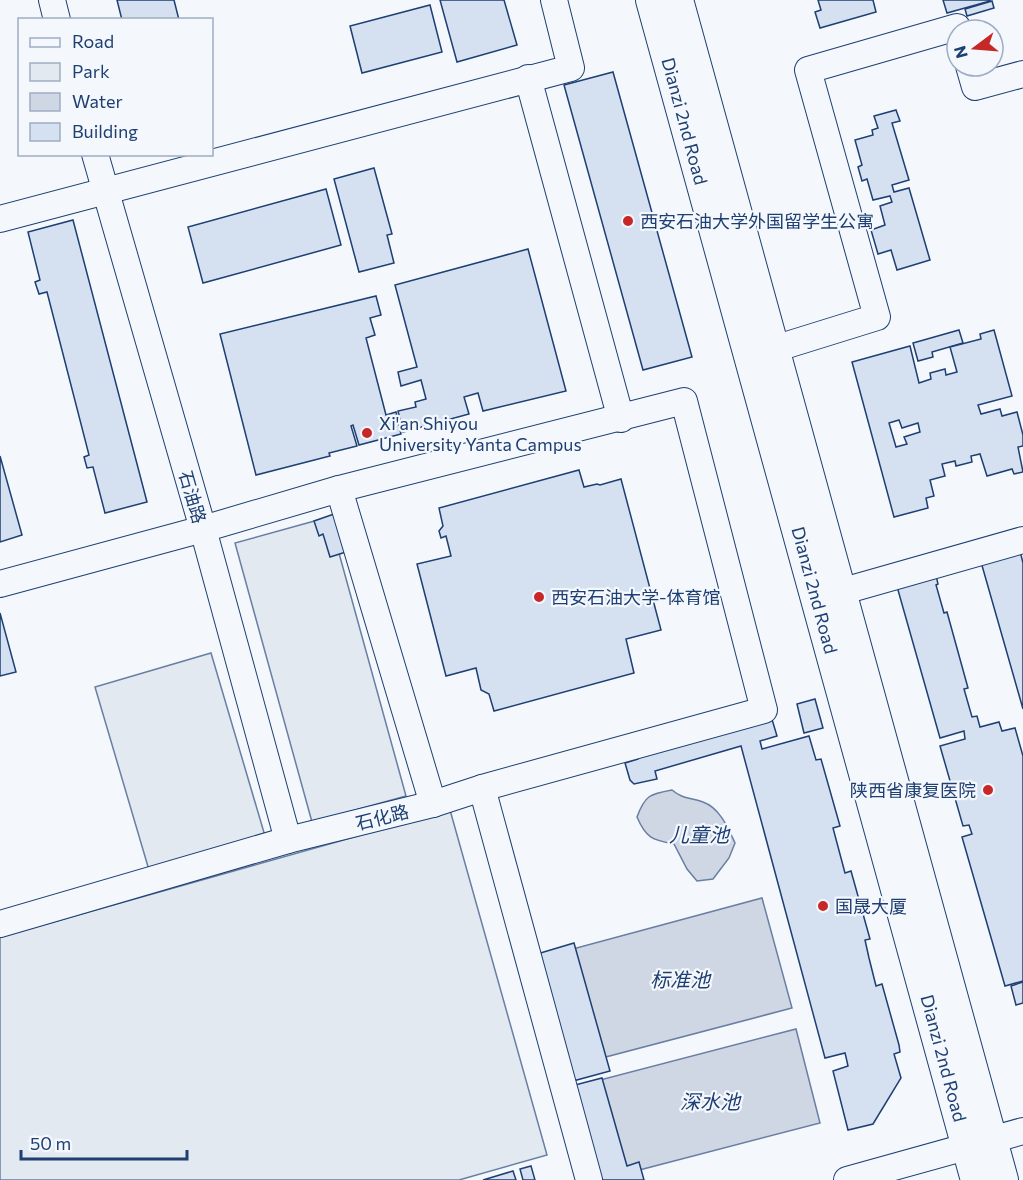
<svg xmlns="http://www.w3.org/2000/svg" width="1023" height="1180" viewBox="0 0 1023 1180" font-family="Commissioner,'Noto Sans SC',sans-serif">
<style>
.green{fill:#e3e9f0;stroke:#687fa3;stroke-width:1.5}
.water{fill:#cfd7e4;stroke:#687fa3;stroke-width:1.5}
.building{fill:#d5e0f0;stroke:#1d3f73;stroke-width:1.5;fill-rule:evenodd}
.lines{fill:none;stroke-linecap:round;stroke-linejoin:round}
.minor-casing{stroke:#1d3f73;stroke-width:28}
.major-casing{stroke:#1d3f73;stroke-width:34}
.minor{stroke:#f4f7fb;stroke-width:26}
.major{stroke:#f4f7fb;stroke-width:32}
.poi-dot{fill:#c62828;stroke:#f4f7fb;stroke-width:2}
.labels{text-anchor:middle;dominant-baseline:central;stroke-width:4.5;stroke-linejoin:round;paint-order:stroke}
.street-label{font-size:18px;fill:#1d3f73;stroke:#f4f7fb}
.poi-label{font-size:18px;fill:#1d3f73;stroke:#f4f7fb;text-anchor:start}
.water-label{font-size:20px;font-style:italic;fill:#1d3f73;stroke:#f4f7fb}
</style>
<rect width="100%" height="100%" fill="#f4f7fb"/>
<g class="green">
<polygon points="329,517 406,796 312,822 235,543"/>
<polygon points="211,653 265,836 149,870 95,687"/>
<polygon points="450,810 547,1155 459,1180 0,1180 0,937"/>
</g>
<g class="water">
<path d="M 672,790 C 684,800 690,797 703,802 C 720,808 728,828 735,843 L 729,858 L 713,879 L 697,881 L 687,869 L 674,844 C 652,840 646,838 637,817 C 645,795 650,794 672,790 Z"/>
<polygon points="762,898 792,1008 598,1059 569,950"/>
<polygon points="796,1029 820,1123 624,1174 600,1080"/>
</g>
<g class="building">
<polygon points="117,0 174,0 179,20 122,20"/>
<polygon points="440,0 504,0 517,45 457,62"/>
<polygon points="818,0 873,0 876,12 820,28 815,12 821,10"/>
<polygon points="943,0 990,0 990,1 947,13"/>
<polygon points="992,1 994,8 967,16 965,9"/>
<polygon points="430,5 442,52 362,73 350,26"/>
<polygon points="613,72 692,357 643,370 564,85"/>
<polygon points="896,110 900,121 892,123 909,180 892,185 894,192 909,188 930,260 897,270 891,250 878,254 871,230 885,225 880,206 892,202 890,196 873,200 867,179 862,181 858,167 862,165 855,140 873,135 872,130 878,128 874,116"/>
<polygon points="374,168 392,234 387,235 394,263 359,272 334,179"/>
<polygon points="326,189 341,245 203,283 188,227"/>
<polygon points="73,220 147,502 105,513 93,467 87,468 84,457 89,455 47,292 39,294 35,282 40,280 28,232"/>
<polygon points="528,249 566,391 483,411 478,393 464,397 469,414 403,432 398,411 416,407 415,402 426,399 421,380 401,386 398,372 417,367 395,285"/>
<polygon points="376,296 381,315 370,318 375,335 366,338 386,415 396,412 401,434 359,445 353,425 351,426 357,446 329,453 330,456 256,475 220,334"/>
<polygon points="959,330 963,343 932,352 933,357 918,361 913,343"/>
<path d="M 994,330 L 1012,396 L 978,405 L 981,414 L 1000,409 L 1002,416 L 1017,412 L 1023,435 L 1023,446 L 1018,447 L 1023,472 L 1014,474 L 1012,469 L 987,476 L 980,454 L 971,456 L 972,462 L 956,466 L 955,461 L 942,464 L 945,476 L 930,480 L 934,496 L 926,498 L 928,508 L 894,517 L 852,362 L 910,346 L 919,383 L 931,379 L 930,373 L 945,369 L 946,375 L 957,372 L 950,347 L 981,339 L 980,334 ZM 899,420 L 902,428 L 918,423 L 920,432 L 904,437 L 907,444 L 896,447 L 889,423 Z"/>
<polygon points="0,456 22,535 0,542"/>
<polygon points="579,470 584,487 597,484 600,485 621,479 661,630 626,639 634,673 494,711 489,694 481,690 476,668 446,676 417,564 451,556 446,536 441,538 439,531 443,526 439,508"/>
<polygon points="334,514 346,552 330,557 323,534 319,536 314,521"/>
<polygon points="1020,551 1023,563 1023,709 981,562"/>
<polygon points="935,571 938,584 936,585 944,613 947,612 968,688 964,689 972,717 977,716 980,727 999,722 1002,731 1015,728 1023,756 1023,981 1005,986 962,837 972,834 969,825 963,826 940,746 965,739 964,731 940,738 896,583"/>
<polygon points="0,613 16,672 0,676"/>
<polygon points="815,699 823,728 804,733 797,704"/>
<polygon points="771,716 777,736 760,741 762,749 809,736 816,760 821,759 840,826 833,828 845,873 851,871 870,939 865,940 869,958 876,986 882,984 899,1045 900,1052 894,1054 901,1078 873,1124 848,1130 833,1071 848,1066 846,1057 845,1053 825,1058 741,746 655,771 657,779 634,784 630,780 625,763 638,759 636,754"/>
<polygon points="574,943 610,1071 573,1081 537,954"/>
<polygon points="1023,982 1023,1003 1016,1005 1011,986"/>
<polygon points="602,1078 627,1166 639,1162 644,1180 602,1180 575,1085"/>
<polygon points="531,1166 535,1180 523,1180 520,1169"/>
<polygon points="513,1171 516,1180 483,1180"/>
</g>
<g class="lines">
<g class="minor-casing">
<g id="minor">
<polyline points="52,0 57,20"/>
<polyline points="969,66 975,87 1023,74"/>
<polyline points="528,78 621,419"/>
<polyline points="95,154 203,529 288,840"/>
<polyline points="0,219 571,68 554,0"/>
<polyline points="774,349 877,317 808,70 957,27 958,30"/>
<polyline points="339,489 433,804"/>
<polyline points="0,584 203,529 339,489 684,401 764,710 482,788 433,804 288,840 0,924"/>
<polyline points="840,592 1023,540"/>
<polyline points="482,788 589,1180"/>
<polyline points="847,1180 1023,1131"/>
</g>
</g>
<g class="major-casing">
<g id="major">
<polyline points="652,0 977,1180"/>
<polyline points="677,0 1002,1180"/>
</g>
</g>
<use href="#minor" class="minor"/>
<use href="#major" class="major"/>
</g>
<g class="poi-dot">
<circle cx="628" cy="221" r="6"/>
<circle cx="367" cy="433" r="6"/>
<circle cx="539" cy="597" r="6"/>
<circle cx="988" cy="790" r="6"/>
<circle cx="823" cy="906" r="6"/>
</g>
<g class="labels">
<g class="street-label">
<text transform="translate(685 121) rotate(75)">Dianzi 2nd Road</text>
<text transform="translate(193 497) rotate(74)">石油路</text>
<text transform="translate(815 590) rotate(75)">Dianzi 2nd Road</text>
<text transform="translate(382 817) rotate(-14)">石化路</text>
<text transform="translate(944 1058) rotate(75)">Dianzi 2nd Road</text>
</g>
<g class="poi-label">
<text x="640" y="221">西安石油大学外国留学生公寓</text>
<text x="379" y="423">Xi'an Shiyou<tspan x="379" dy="21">University Yanta Campus</tspan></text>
<text x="551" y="597">西安石油大学-体育馆</text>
<text x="976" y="790" text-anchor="end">陕西省康复医院</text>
<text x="835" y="906">国晟大厦</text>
</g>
<g class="water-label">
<text x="699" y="834">儿童池</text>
<text x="680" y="979">标准池</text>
<text x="710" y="1101">深水池</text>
</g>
</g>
<rect x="18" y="18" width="195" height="138" fill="#f4f7fb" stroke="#9eadc5" stroke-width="1.5"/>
<rect x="30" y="38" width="30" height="9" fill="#f4f7fb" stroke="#9eadc5" stroke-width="1.5"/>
<text x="72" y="48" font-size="18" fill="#1d3f73">Road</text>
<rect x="30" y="63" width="30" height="18" fill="#e3e9f0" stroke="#9eadc5" stroke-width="1.5"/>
<text x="72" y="78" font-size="18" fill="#1d3f73">Park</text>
<rect x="30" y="93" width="30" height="18" fill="#cfd7e4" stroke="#9eadc5" stroke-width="1.5"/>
<text x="72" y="108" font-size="18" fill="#1d3f73">Water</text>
<rect x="30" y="123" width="30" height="18" fill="#d5e0f0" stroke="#9eadc5" stroke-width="1.5"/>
<text x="72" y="138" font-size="18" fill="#1d3f73">Building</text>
<g transform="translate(975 48) rotate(254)"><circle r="28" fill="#f4f7fb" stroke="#9eadc5" stroke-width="1.5"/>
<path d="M0-4.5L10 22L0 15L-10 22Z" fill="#c62828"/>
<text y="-9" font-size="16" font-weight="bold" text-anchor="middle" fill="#1d3f73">N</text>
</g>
<path d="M21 1150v9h166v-9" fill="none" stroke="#1d3f73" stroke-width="3"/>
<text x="30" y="1150" font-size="18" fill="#1d3f73" stroke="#f4f7fb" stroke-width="4.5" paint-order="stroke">50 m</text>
</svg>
